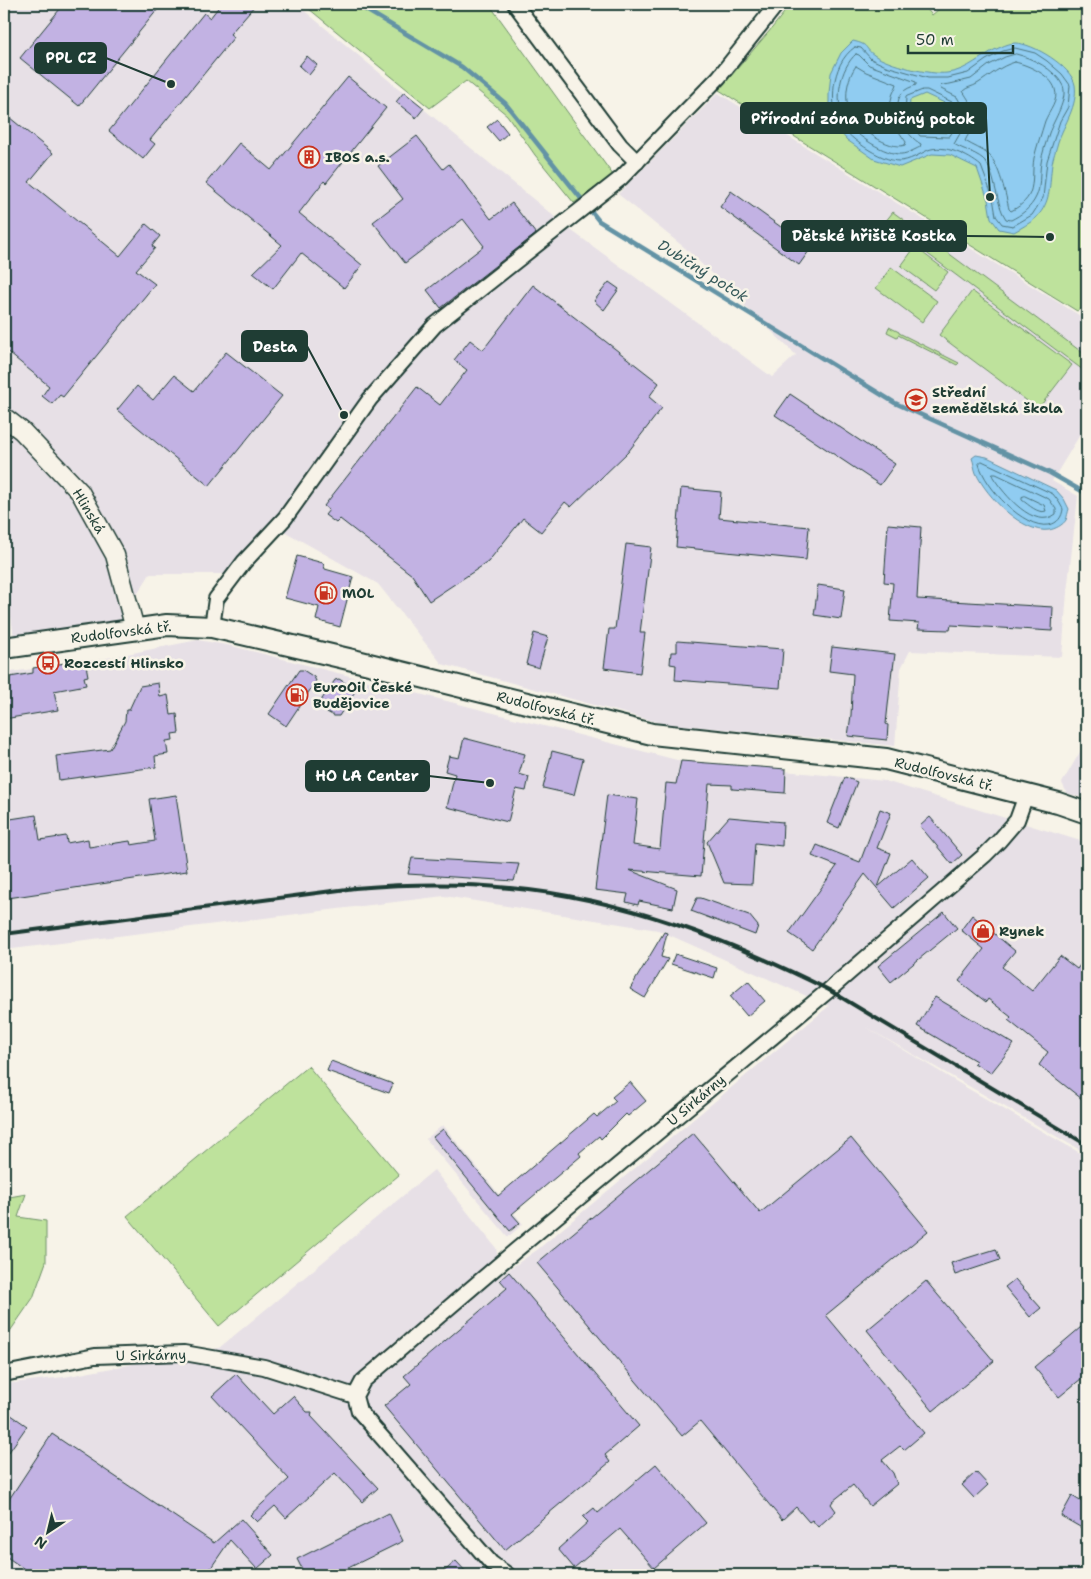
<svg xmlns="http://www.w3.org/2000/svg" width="1091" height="1579" viewBox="0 0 1091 1579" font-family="'Shantell Sans',sans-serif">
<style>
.built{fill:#e7e0e6}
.green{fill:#bee29c;stroke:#6e9068}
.water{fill:#90ccf1;stroke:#6393a5;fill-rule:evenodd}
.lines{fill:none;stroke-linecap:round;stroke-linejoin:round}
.shore{stroke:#4c7680;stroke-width:1}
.stream{stroke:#6393a5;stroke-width:4.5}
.building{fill:#c2b2e3;stroke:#1f3d34}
.minor-casing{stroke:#1f3d34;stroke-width:18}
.tertiary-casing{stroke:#1f3d34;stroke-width:21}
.secondary-casing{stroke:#1f3d34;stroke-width:24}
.minor{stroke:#f7f3e8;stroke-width:14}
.tertiary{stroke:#f7f3e8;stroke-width:18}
.secondary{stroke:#f7f3e8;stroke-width:20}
.rail{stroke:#1f3d34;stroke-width:4}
.labels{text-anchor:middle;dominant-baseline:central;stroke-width:5;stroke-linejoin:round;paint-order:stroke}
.poi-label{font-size:14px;font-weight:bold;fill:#1f3d34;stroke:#f7f3e8;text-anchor:start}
.street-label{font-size:14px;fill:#1f3d34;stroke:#f7f3e8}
.water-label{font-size:15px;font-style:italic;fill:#365a5a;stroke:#f7f3e8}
.leader{fill:none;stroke:#1f3d34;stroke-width:2}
.callout-dot{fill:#1f3d34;stroke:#f7f3e8;stroke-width:2}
.callout{fill:#1f3d34;stroke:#1f3d34;stroke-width:2}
.callout-label{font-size:15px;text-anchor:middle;font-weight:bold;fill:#fff}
</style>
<rect width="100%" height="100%" fill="#f7f3e8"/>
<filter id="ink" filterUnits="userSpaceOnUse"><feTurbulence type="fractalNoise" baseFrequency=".02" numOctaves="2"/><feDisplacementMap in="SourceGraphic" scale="10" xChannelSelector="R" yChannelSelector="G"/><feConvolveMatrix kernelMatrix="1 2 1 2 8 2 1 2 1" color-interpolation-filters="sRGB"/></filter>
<g filter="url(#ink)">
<g class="built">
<polygon points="4,4 296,4 572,231 772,377 796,355 685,248 618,194 718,93 1087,320 1087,423 1052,481 1078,496 1067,592 1062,657 910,651 901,668 895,746 661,723 442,664 378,584 282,530 231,574 150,574 120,622 14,637 4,568"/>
<polygon points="198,640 232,646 681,761 885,781 1087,843 1087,1154 864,1026 967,1088 1087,1157 1087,1575 4,1575 4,1384 64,1377 219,1348 434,1170 496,1248 501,1275 537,1250 829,1006 658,930 444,896 4,950 4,673 97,660"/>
<polygon points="1087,740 1087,799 1067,793 1062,783"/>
<polygon points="443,1125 523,1224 508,1237 426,1139"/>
</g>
<g class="green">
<polygon points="303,4 489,4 613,175 574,203 535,155 507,115 466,81 430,108"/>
<polygon points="791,4 922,4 932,15 945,4 1087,4 1087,305 1077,311 719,90 772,28"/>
<polygon points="893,212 1087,356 1087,373 885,222"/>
<polygon points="915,247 948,272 934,290 901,266"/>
<polygon points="891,267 937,301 922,322 876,288"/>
<polygon points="972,291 1072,365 1038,409 939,335"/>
<polygon points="889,327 899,332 899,333 959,363 957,365 898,335 897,337 887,332"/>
<polygon points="308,1066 399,1175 219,1326 127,1216"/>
<polygon points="26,1194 18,1217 46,1221 46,1262 33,1298 4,1340 4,1198"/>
</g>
<g class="water">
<path d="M 853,41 C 870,45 863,47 874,55 C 888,65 930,75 947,73 C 968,71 982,54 1001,47 C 1005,45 1011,43 1015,43 C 1033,43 1072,67 1075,85 C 1078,106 1064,124 1058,142 C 1056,150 1053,157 1052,164 C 1049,185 1052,201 1036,218 C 1030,223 1021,228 1014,232 L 999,229 L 991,218 L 988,200 L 977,168 L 950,155 L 932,154 L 900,167 L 874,159 L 847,140 L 834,125 L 829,107 L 829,93 L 831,73 L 841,53 ZM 925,94 L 949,105 L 956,118 L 947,133 L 922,132 L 909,114 L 910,100 Z"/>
<path d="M 976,455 L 987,457 L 1056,490 L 1064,499 L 1069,509 C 1068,512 1067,517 1066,520 C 1063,525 1055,529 1049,530 C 1023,534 986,496 976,473 C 974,468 974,463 972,458 Z"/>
</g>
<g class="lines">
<g class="shore">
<path d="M 855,47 L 861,48 L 871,59 L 886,66 L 928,78 L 948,78 L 968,73 L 986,60 L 1003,51 L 1015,48 L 1035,53 L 1047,61 L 1062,74 L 1070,85 L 1068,107 L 1060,121 L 1047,161 L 1043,198 L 1032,215 L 1013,226 L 1002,224 L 996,216 L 993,198 L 981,166 C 968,155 944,144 928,150 C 920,154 909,161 899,161 C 881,161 845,137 838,120 C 833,108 833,98 834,86 C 836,71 842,56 855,47 Z"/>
<path d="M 856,54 L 859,55 L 869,65 L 916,82 L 916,85 C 911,87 905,89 902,93 C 890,108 906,136 921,144 L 920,147 C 914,150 905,155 898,154 C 881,152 853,134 844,119 C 834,100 840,68 856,54 Z"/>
<path d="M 1016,54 C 1032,58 1055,69 1063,86 C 1068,99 1054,120 1049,133 C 1046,143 1042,153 1041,163 C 1039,173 1041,188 1036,197 C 1031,208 1021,215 1011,220 L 1006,219 C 996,205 996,177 986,162 C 979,153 963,150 954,144 L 966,123 L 967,115 L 957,97 L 941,89 L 940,87 L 942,85 L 950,84 L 971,79 L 989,65 L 1005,57 Z"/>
<path d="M 1015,62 C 1028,65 1051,75 1055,89 C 1059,101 1049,111 1045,121 C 1041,134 1037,146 1034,158 C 1032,169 1034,182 1030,193 C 1027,201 1019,207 1011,211 L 1009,209 C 1006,196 999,164 989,155 C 982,149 973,146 965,141 C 967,136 971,131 973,126 C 979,113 969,101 963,91 C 967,87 972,87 977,84 C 990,76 1000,66 1015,62 Z"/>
<path d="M 856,66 L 866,72 L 897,84 C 896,88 893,92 892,96 C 887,116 895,126 906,142 L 905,145 C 889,151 858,128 851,114 C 843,100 847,78 856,66 Z"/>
<polygon points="923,90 927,90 954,103 961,119 949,137 920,136 905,116 906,97"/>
<path d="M 982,461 L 1053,494 L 1059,502 L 1063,509 C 1062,517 1058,523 1049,525 C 1023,529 985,487 979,464 Z"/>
<path d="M 993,474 L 996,474 L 1049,499 L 1056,509 L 1056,514 C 1034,531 1004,494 993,477 Z"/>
<path d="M 1025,496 L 1044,505 L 1046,511 C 1038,514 1029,505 1022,500 L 1022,497 Z"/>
</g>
<polyline class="stream" points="356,4 462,67 505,103 599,221 895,403 1050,473 1087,494"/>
</g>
<g class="building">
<polygon points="64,4 162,4 79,106 20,58"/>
<polygon points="221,4 256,4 230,34 234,37 150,140 155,144 143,159 109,131 204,13 210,18"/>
<polygon points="307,56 317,65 309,75 299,66"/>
<polygon points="348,77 386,108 326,183 324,181 299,213 362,265 344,288 301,253 273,289 253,273 282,245 206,183 239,143 271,170"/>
<polygon points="404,92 424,108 416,118 396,102"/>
<polygon points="4,113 53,153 29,182 120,256 146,224 160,236 152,246 155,248 136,270 155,284 63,397 60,395 52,404 42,396 49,386 4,349"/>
<polygon points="497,119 508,133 499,141 487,127"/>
<polygon points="417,136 443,169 449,164 491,219 512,203 536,234 441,308 427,290 484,246 463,219 405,263 373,222 403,199 378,166"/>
<polygon points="731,191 792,235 800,223 819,237 799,265 720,207"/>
<polygon points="609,282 619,289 604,310 594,301"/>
<polygon points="533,285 659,383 649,397 662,408 628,452 571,507 565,502 541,532 523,518 488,562 429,601 412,575 340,519 336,523 325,515 329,510 324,506 417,387 440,405 467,370 454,360 470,340 483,350"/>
<polygon points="226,352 282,396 209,486 117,410 137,386 153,400 174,375 194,391"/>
<polygon points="790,394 895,464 880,485 775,415"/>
<polygon points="681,488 721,492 719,518 809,527 806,560 676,547"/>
<polygon points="888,524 921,527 917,599 1053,607 1052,631 951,625 950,630 918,629 919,623 890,621 893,583 884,582"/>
<polygon points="626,544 651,547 640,633 645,633 640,673 604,668 609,629 615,629"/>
<polygon points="297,556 323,563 325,569 353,577 340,627 316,620 319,607 285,598"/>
<polygon points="818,585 845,589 841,619 814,615"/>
<polygon points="534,633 548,637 539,668 526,664"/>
<polygon points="677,641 783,649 780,688 675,680 676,665 670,664 671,652 677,652"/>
<polygon points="832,647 895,654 893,669 892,669 886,724 888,725 887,740 848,736 851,715 853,674 829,671"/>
<polygon points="85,660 88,676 84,677 86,685 54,691 58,710 4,719 4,678 33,673 33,668"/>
<polygon points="299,670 303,670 314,677 316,681 286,726 269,714"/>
<polygon points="339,679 353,688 354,693 339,716 334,716 320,708 320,702 335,680"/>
<polygon points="158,683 160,697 168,695 171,715 177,714 179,733 172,734 173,740 166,741 168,754 155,756 156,767 59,780 56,756 110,749 125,721 126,710 129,710 140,686"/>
<polygon points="464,738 525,754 519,774 529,777 526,791 516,789 508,822 447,807 455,774 445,771 449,756 459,758"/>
<polygon points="552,751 583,759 574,795 543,788"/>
<polygon points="681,761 786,769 785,793 732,789 732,785 709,784 701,876 629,870 677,889 673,908 639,901 638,905 626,902 628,894 595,890 607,795 638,799 633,845 660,849 666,783 676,784"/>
<polygon points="845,777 857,782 839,828 827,823"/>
<polygon points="176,795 187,871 8,898 4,866 4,820 36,815 40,840 66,836 67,843 88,839 89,847 130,841 131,845 155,841 149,799"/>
<polygon points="880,809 891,813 877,848 891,853 878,887 912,858 929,878 894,908 865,874 812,949 789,933 837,866 812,856 817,845 860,862"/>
<polygon points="729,817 783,822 782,846 755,843 752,884 724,883 707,842"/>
<polygon points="930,817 962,855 952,864 920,826"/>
<polygon points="412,858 519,864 514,881 408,874"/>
<polygon points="697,898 701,898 749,915 758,926 755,935 691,911"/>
<polygon points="944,912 957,928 891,982 878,966"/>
<polygon points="972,915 1015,951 1002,967 1032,991 1060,956 1077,969 1087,956 1087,1103 1039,1065 1048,1052 1008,1020 1011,1017 988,999 986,1002 959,981 984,949 961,930"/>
<polygon points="664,932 667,933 661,957 668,959 645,998 630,989"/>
<polygon points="675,954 717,968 714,978 671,964"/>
<polygon points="748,981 765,1001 747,1016 730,996"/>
<polygon points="935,997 1014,1044 991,1073 974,1063 976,1061 917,1026"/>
<polygon points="331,1061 393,1084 389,1093 327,1071"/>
<polygon points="630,1082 646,1101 628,1116 626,1114 601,1139 599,1136 579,1153 581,1156 512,1214 520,1223 510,1231 433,1137 443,1129 498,1196 594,1114 597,1117 616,1101 612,1097"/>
<polygon points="693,1133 760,1213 851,1138 928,1231 826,1315 924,1433 904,1450 900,1446 882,1460 893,1473 897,1484 870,1506 853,1485 833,1501 831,1504 836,1511 818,1527 812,1520 809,1522 796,1507 782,1520 700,1421 682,1436 537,1263"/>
<polygon points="996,1249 1000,1260 955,1275 951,1263"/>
<polygon points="509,1272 639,1426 605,1455 610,1462 505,1550 384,1406 411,1384 404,1376 507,1288 500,1280"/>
<polygon points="1015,1279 1041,1308 1030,1317 1005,1287"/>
<polygon points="926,1281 994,1361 933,1411 867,1330"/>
<polygon points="1087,1322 1087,1374 1059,1397 1034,1367"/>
<polygon points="236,1374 273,1414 293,1396 307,1412 312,1412 311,1416 378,1488 362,1502 335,1473 286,1518 275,1506 257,1522 250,1515 289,1479 212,1396"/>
<polygon points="4,1410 27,1426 4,1459"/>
<polygon points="52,1434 214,1543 241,1519 273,1555 257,1569 230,1540 206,1575 33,1575 4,1555 4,1507"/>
<polygon points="656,1464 706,1523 654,1568 620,1529 574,1568 558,1549 588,1522 583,1517 594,1508 598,1513"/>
<polygon points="976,1472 988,1485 974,1498 962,1485"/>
<polygon points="1072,1496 1087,1505 1087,1531 1061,1516"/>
<polygon points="389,1513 403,1541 334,1575 305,1575 297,1559"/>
<polygon points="456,1561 469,1575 440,1575"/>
</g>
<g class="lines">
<g class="minor-casing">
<g id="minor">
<polyline points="515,4 620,145 637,162"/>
<polyline points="212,627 216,599 244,562 285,518 370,399 435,325 621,178 719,77 777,4"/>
<polyline points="4,1374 95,1356 184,1353 264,1367 355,1396"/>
<polyline points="508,1575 491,1563 359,1411 355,1396 363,1381 515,1251 829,990 985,855 999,841 1017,820 1026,795"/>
</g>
</g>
<g class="tertiary-casing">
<polyline id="tertiary" points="4,417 22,431 80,492 115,555 135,629"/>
</g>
<g class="secondary-casing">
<polyline id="secondary" points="4,648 167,625 212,627 357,661 652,734 886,759 1058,803 1087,813"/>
</g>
<use href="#minor" class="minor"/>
<use href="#tertiary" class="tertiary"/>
<use href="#secondary" class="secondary"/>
<path class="rail" d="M 4,934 L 355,888 C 406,884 459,883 510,888 C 623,898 729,940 829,990 L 1087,1145"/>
</g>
</g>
<defs>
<g id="building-ring" transform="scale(1.125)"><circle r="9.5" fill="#f7f3e8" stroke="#c8321e" stroke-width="1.5"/><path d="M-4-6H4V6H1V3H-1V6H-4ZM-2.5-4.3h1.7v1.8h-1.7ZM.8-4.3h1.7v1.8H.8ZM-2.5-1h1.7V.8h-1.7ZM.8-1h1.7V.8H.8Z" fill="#c8321e"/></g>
<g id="school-ring" transform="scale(1.125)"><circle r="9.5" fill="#f7f3e8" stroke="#c8321e" stroke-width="1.5"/><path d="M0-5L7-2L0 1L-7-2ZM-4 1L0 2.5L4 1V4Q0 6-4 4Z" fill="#c8321e"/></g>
<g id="fuel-ring" transform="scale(1.125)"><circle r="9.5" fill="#f7f3e8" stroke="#c8321e" stroke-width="1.5"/><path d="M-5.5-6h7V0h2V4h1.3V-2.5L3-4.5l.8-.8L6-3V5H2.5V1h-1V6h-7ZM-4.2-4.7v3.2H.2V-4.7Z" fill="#c8321e"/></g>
<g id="bus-ring" transform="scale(1.125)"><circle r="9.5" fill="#f7f3e8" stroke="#c8321e" stroke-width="1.5"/><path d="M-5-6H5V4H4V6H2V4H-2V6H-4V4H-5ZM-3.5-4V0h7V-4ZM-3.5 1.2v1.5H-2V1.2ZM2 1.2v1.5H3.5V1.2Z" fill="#c8321e"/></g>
<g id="shop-ring" transform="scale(1.125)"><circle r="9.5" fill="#f7f3e8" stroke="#c8321e" stroke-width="1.5"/><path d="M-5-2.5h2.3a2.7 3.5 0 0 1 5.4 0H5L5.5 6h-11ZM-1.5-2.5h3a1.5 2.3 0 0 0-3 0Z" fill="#c8321e"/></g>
</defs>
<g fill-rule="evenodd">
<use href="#building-ring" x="309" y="157"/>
<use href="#school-ring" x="916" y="400"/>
<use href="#fuel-ring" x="326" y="593"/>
<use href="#bus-ring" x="48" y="663"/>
<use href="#fuel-ring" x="297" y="695"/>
<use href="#shop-ring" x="983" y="931"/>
</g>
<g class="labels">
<g class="poi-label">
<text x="325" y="157">IBOS a.s.</text>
<text x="932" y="392">Střední<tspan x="932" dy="16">zemědělská škola</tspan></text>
<text x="342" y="593">MOL</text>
<text x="64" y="663">Rozcestí Hlinsko</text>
<text x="313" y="687">EuroOil České<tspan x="313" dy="16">Budějovice</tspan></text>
<text x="999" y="931">Rynek</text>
</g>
<g class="street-label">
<text transform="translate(89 511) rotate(59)">Hlinská</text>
<text transform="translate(121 632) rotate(-7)">Rudolfovská tř.</text>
<text transform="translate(546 708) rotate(14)">Rudolfovská tř.</text>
<text transform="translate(944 774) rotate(14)">Rudolfovská tř.</text>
<text transform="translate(696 1100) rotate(-40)">U Sirkárny</text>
<text transform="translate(151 1355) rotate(-1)">U Sirkárny</text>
</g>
<g class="water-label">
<text transform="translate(703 271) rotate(32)">Dubičný potok</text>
</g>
</g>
<path class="leader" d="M171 84L106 58M990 197L986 118M1050 237L966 236M344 415L307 346M490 783L429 776"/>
<g class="callout-dot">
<circle cx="171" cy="84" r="5"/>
<circle cx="990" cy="197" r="5"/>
<circle cx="1050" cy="237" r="5"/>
<circle cx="344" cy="415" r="5"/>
<circle cx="490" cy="783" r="5"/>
</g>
<g class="callout">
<rect x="35" y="43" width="71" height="30" rx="5"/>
<rect x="741" y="103" width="245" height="30" rx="5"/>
<rect x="782" y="221" width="184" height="30" rx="5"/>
<rect x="242" y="331" width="65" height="30" rx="5"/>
<rect x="306" y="761" width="123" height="30" rx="5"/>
</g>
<g class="callout-label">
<text x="71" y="63">PPL CZ</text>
<text x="863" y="124">Přírodní zóna Dubičný potok</text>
<text x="874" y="241">Dětské hřiště Kostka</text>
<text x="275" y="352">Desta</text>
<text x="367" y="781">HO LA Center</text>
</g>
<rect width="1091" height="1579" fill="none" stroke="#f7f3e8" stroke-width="20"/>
<rect x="10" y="10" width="1071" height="1559" fill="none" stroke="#1f3d34" stroke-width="2" filter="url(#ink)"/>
<g transform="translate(48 1532) rotate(215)" stroke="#f7f3e8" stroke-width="4" paint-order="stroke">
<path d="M0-4L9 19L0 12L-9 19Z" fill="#1f3d34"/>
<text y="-8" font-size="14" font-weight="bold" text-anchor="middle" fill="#1f3d34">N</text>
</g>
<path d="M908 45v8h105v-8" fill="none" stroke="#1f3d34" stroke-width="2.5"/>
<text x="916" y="45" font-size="15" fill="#1f3d34" stroke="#f7f3e8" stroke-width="4" paint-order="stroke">50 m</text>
</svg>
